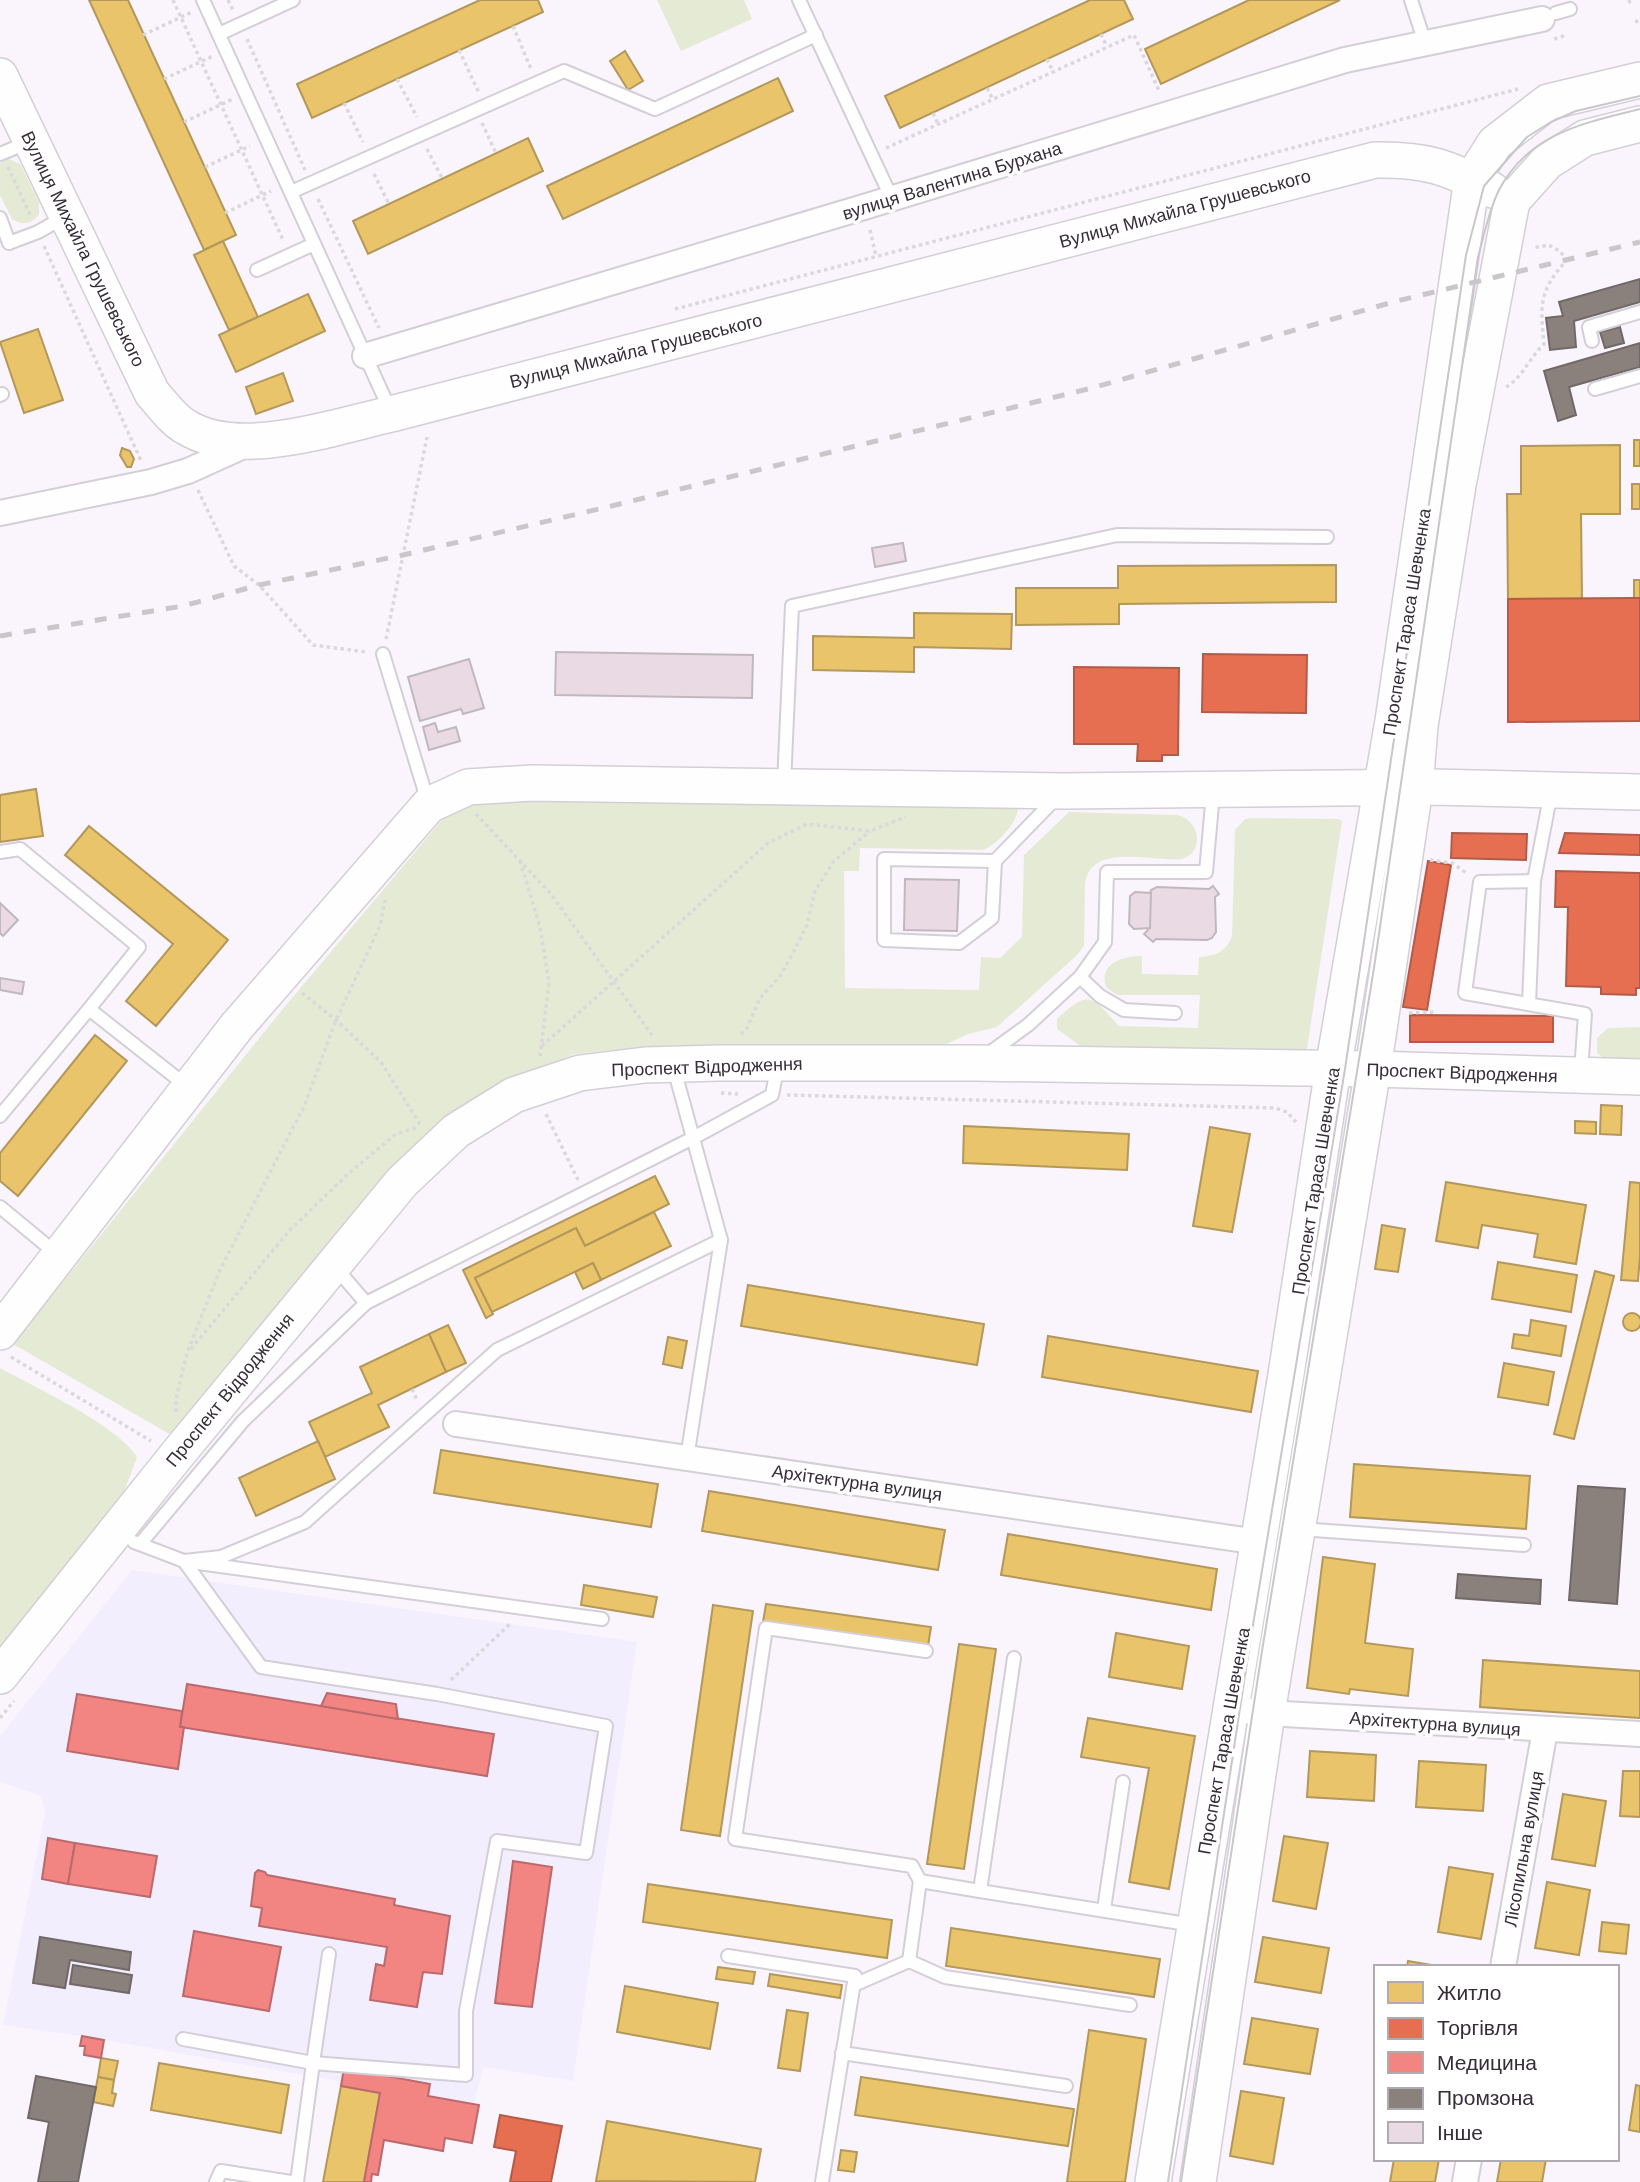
<svg xmlns="http://www.w3.org/2000/svg" width="1640" height="2182" viewBox="0 0 1640 2182" font-family="Helvetica,sans-serif">
<style>
.medical{fill:#f2eefe}
.green{fill:#e4ead4}
.homes{fill:#e9c46a;stroke:#b3975b;stroke-width:2}
.shops{fill:#e76f51;stroke:#b25b4a;stroke-width:2}
.health{fill:#f28482;stroke:#ba6a6c;stroke-width:2}
.industry{fill:#8a817c;stroke:#716868;stroke-width:2}
.building{fill:#eadae4;stroke:#c1b8be;stroke-width:2}
.lines{fill:none;stroke-linecap:round;stroke-linejoin:round}
.lane-casing{stroke:#d4ced7;stroke-width:16}
.street-casing{stroke:#d4ced7;stroke-width:28}
.secondary-casing{stroke:#d4ced7;stroke-width:38}
.path{stroke:#dad8db;stroke-width:3.5;stroke-dasharray:3.5 3.5;stroke-linecap:butt}
.lane{stroke:#fefeff;stroke-width:12}
.street{stroke:#fefeff;stroke-width:24}
.secondary{stroke:#fefeff;stroke-width:35}
.tram{stroke:#c9c7c9;stroke-width:2}
.rail{stroke:#c9c7c9;stroke-width:5;stroke-dasharray:12 12;stroke-linecap:butt}
.labels{text-anchor:middle;dominant-baseline:central;stroke-width:7;stroke-linejoin:round;paint-order:stroke}
.street-label{font-size:18px;fill:#362d39;stroke:#fff}
</style>
<rect width="100%" height="100%" fill="#faf5fc"/>
<polygon class="medical" points="132,1570 637,1642 573,2081 484,2067 473,2105 82,2036 3,2025 45,1812 41,1796 0,1782 0,1736"/>
<g class="green">
<polygon points="657,0 744,0 752,19 681,51"/>
<path d="M 9,159 L 20,164 L 39,202 L 39,214 C 32,224 23,226 12,219 L 0,195 L 0,163 Z"/>
<path d="M 473,799 L 1016,804 L 1018,810 C 1015,825 997,845 982,850 L 860,848 L 859,871 L 844,871 L 845,988 L 979,990 L 981,957 L 1000,958 L 1022,937 L 1024,855 L 1069,812 L 1177,815 C 1199,819 1206,851 1182,859 C 1153,862 1090,842 1085,884 L 1084,946 L 1076,956 L 997,1027 L 968,1034 L 942,1046 L 649,1046 L 574,1054 L 504,1083 L 173,1436 L 13,1344 L 282,1010 L 452,808 Z"/>
<path d="M 1250,818 L 1338,819 L 1342,821 L 1306,1055 L 1082,1047 L 1057,1029 L 1057,1019 C 1090,988 1092,997 1119,1026 L 1198,1028 L 1200,995 L 1117,995 L 1106,987 C 1098,963 1124,956 1142,956 L 1142,974 L 1198,975 L 1199,957 C 1215,956 1226,952 1232,936 L 1235,830 L 1244,820 Z"/>
<polygon points="1640,1027 1640,1064 1606,1060 1597,1053 1597,1038 1608,1028"/>
<path d="M 0,1368 C 36,1388 117,1425 137,1457 L 119,1505 L 0,1652 Z"/>
</g>
<g class="homes">
<polygon points="89,0 128,0 236,235 204,250"/>
<polygon points="480,0 538,0 543,12 312,118 297,84"/>
<polygon points="1090,0 1124,0 1133,19 900,128 885,96"/>
<polygon points="1249,0 1340,0 1161,84 1145,49"/>
<polygon points="625,51 643,81 628,90 610,61"/>
<polygon points="778,78 793,111 563,219 547,186"/>
<polygon points="528,138 543,171 368,254 353,221"/>
<polygon points="223,241 258,317 229,330 194,255"/>
<polygon points="308,294 325,331 236,372 219,335"/>
<polygon points="38,329 63,400 24,413 0,342"/>
<polygon points="283,373 293,401 256,414 246,387"/>
<rect x="1634" y="440" width="6" height="26"/>
<polygon points="1620,445 1620,514 1581,514 1582,599 1508,599 1507,494 1521,494 1521,446"/>
<polygon points="122,448 130,451 134,459 131,467 127,467 120,455"/>
<rect x="1632" y="484" width="8" height="25"/>
<polygon points="1336,565 1336,602 1119,604 1119,624 1016,625 1016,588 1118,588 1118,566"/>
<rect x="1634" y="580" width="6" height="18"/>
<polygon points="914,613 1012,614 1011,649 914,647 914,672 813,670 813,636 914,638"/>
<polygon points="36,789 43,836 0,842 0,795"/>
<polygon points="89,826 228,940 156,1026 126,1001 173,944 65,855"/>
<polygon points="95,1035 127,1061 18,1196 0,1181 0,1153"/>
<polygon points="1601,1105 1622,1106 1621,1135 1600,1134"/>
<polygon points="1575,1121 1596,1122 1596,1134 1575,1133"/>
<polygon points="964,1126 1129,1134 1127,1170 963,1163"/>
<polygon points="1210,1127 1250,1134 1232,1232 1193,1226"/>
<polygon points="655,1176 669,1204 585,1246 576,1228 475,1278 493,1314 486,1318 463,1270"/>
<polygon points="1446,1182 1586,1205 1576,1264 1534,1257 1538,1234 1482,1225 1478,1248 1436,1241"/>
<polygon points="1630,1182 1640,1183 1640,1256 1638,1281 1621,1280"/>
<polygon points="654,1212 671,1246 601,1280 593,1263 492,1312 475,1278 576,1228 585,1246"/>
<polygon points="1382,1225 1405,1229 1398,1272 1375,1269"/>
<polygon points="1498,1262 1577,1275 1571,1312 1492,1299"/>
<polygon points="593,1263 601,1280 583,1289 575,1272"/>
<polygon points="1595,1271 1614,1276 1574,1439 1554,1434"/>
<polygon points="748,1285 984,1324 977,1365 741,1326"/>
<circle cx="1632" cy="1322" r="9"/>
<polygon points="1531,1320 1566,1326 1561,1356 1512,1348 1514,1334 1529,1336"/>
<polygon points="448,1325 466,1363 446,1372 429,1334"/>
<polygon points="429,1334 446,1372 378,1405 389,1427 325,1457 309,1422 372,1393 360,1367"/>
<polygon points="1048,1336 1258,1371 1251,1412 1042,1377"/>
<polygon points="668,1337 687,1341 682,1368 663,1364"/>
<polygon points="1504,1363 1554,1372 1548,1405 1498,1397"/>
<polygon points="318,1441 335,1479 256,1516 239,1478"/>
<polygon points="441,1450 658,1484 651,1527 434,1493"/>
<polygon points="1354,1464 1530,1476 1526,1529 1350,1517"/>
<polygon points="709,1491 945,1530 938,1570 702,1531"/>
<polygon points="1008,1534 1217,1569 1211,1610 1001,1575"/>
<polygon points="1323,1557 1375,1564 1365,1643 1413,1649 1408,1696 1350,1689 1349,1694 1307,1688"/>
<polygon points="584,1585 657,1597 653,1617 581,1605"/>
<polygon points="766,1604 931,1627 928,1646 763,1622"/>
<polygon points="713,1605 753,1611 720,1836 681,1830"/>
<polygon points="1116,1633 1189,1646 1182,1689 1109,1677"/>
<polygon points="959,1644 996,1649 964,1869 927,1864"/>
<polygon points="1483,1660 1640,1671 1640,1718 1480,1707"/>
<polygon points="1088,1718 1195,1736 1169,1889 1129,1882 1149,1768 1081,1757"/>
<polygon points="1310,1751 1376,1755 1374,1801 1307,1797"/>
<polygon points="1419,1761 1486,1765 1483,1811 1416,1807"/>
<polygon points="1623,1771 1640,1771 1640,1817 1620,1816"/>
<polygon points="1563,1794 1606,1801 1595,1866 1552,1859"/>
<polygon points="1284,1836 1328,1843 1316,1909 1273,1901"/>
<polygon points="1449,1867 1493,1874 1481,1939 1438,1932"/>
<polygon points="1547,1882 1590,1890 1579,1955 1535,1948"/>
<polygon points="648,1884 892,1920 887,1958 643,1922"/>
<polygon points="1602,1922 1629,1925 1626,1954 1599,1951"/>
<polygon points="951,1928 1160,1959 1154,1997 946,1966"/>
<polygon points="1263,1937 1329,1948 1321,1993 1255,1982"/>
<polygon points="1408,1961 1443,1967 1407,1967"/>
<polygon points="718,1967 755,1972 753,1984 716,1979"/>
<polygon points="770,1974 842,1985 840,1998 768,1986"/>
<polygon points="625,1986 718,2003 710,2049 617,2032"/>
<polygon points="787,2010 808,2013 800,2071 778,2068"/>
<polygon points="1252,2018 1318,2029 1310,2074 1244,2064"/>
<polygon points="1089,2030 1146,2039 1125,2182 1067,2182"/>
<polygon points="101,2058 118,2061 114,2080 98,2077"/>
<polygon points="159,2063 289,2085 281,2133 151,2110"/>
<polygon points="98,2077 114,2080 112,2093 116,2094 113,2106 93,2102"/>
<polygon points="861,2077 1074,2109 1068,2146 855,2115"/>
<polygon points="1636,2085 1640,2086 1640,2132 1629,2130"/>
<polygon points="341,2086 380,2093 364,2182 323,2182"/>
<polygon points="1241,2091 1284,2098 1273,2164 1230,2156"/>
<polygon points="607,2121 761,2149 755,2182 596,2181"/>
<polygon points="841,2150 857,2152 854,2172 838,2170"/>
<polygon points="1394,2159 1439,2159 1435,2182 1390,2182"/>
<polygon points="1501,2159 1546,2159 1542,2182 1497,2182"/>
</g>
<g class="shops">
<polygon points="1634,598 1640,598 1640,721 1508,722 1508,599"/>
<polygon points="1203,654 1307,655 1306,713 1202,712"/>
<polygon points="1074,667 1179,668 1178,755 1162,755 1162,761 1137,761 1138,744 1074,744"/>
<polygon points="1452,833 1527,834 1526,860 1451,858"/>
<polygon points="1565,833 1640,835 1640,855 1559,853"/>
<polygon points="1428,861 1451,865 1427,1010 1403,1007"/>
<polygon points="1556,871 1640,873 1640,988 1636,988 1636,995 1601,994 1601,987 1566,986 1568,907 1555,907"/>
<polygon points="1410,1015 1553,1016 1553,1042 1410,1042"/>
<polygon points="500,2115 562,2126 551,2182 510,2182 516,2151 494,2147"/>
</g>
<g class="health">
<polygon points="187,1684 494,1734 487,1776 180,1727"/>
<polygon points="327,1693 396,1704 398,1719 321,1706"/>
<polygon points="77,1694 182,1711 180,1727 184,1727 178,1769 67,1751"/>
<polygon points="48,1838 75,1843 68,1884 42,1879"/>
<polygon points="75,1843 157,1856 150,1897 68,1884"/>
<polygon points="513,1861 552,1867 532,2007 495,2003"/>
<polygon points="258,1870 265,1872 267,1875 395,1899 394,1905 450,1916 442,1974 423,1972 417,2007 370,2000 376,1964 384,1966 387,1947 259,1926 262,1908 251,1906 255,1873"/>
<polygon points="194,1931 281,1947 269,2011 183,1996"/>
<polygon points="82,2036 104,2040 101,2058 84,2055 85,2046 80,2046"/>
<polygon points="344,2068 430,2084 428,2096 479,2105 472,2143 445,2138 443,2151 384,2140 378,2175 372,2174 371,2182 364,2182 380,2093 341,2086"/>
</g>
<g class="industry">
<polygon points="1640,279 1640,302 1574,321 1576,347 1550,350 1546,318 1563,316 1559,302"/>
<polygon points="1620,327 1624,343 1605,348 1600,332"/>
<polygon points="1640,343 1640,367 1569,387 1576,415 1558,421 1544,371"/>
<polygon points="1578,1486 1625,1489 1617,1604 1569,1600"/>
<polygon points="1458,1574 1541,1580 1540,1604 1456,1598"/>
<polygon points="40,1937 131,1952 129,1970 70,1960 65,1988 33,1983"/>
<polygon points="73,1965 132,1975 129,1993 70,1984"/>
<polygon points="36,2076 96,2087 78,2182 38,2182 49,2122 28,2118"/>
</g>
<g class="building">
<polygon points="903,543 906,561 875,567 872,548"/>
<polygon points="556,652 753,655 752,698 555,695"/>
<polygon points="469,659 484,708 463,714 461,709 420,721 408,677"/>
<polygon points="435,723 438,732 456,727 460,741 429,750 423,727"/>
<polygon points="905,879 959,880 957,931 904,930"/>
<polygon points="1213,886 1219,894 1215,897 1216,932 1212,938 1207,940 1156,939 1153,942 1144,934 1148,930 1149,896 1151,890 1157,887 1209,889"/>
<polygon points="1135,892 1151,893 1150,928 1134,929 1129,924 1130,896"/>
<polygon points="0,903 18,920 3,936 0,933"/>
<polygon points="0,978 24,982 22,994 0,990"/>
</g>
<g class="lines">
<g class="lane-casing">
<g id="lane">
<polyline points="203,0 390,410"/>
<polyline points="799,0 892,199"/>
<polyline points="1411,0 1425,43"/>
<polyline points="1556,13 1570,9"/>
<polyline points="219,34 293,0"/>
<polyline points="0,154 29,142"/>
<polyline points="291,192 564,71 655,109 816,35"/>
<polyline points="0,218 9,243 38,232 66,216"/>
<polyline points="257,270 314,244"/>
<polyline points="1592,341 1589,327 1640,312"/>
<polyline points="1595,389 1640,376"/>
<polyline points="0,395 2,394"/>
<polyline points="383,654 428,802"/>
<polyline points="784,784 792,606 1117,535 1327,537"/>
<polyline points="0,852 20,849 139,947 89,1009"/>
<polyline points="995,861 884,859 884,940 959,943 992,918 995,861 1058,796"/>
<polyline points="1534,881 1480,882 1465,993 1585,1014 1581,1072"/>
<polyline points="1080,977 1100,996 1124,1010 1175,1013"/>
<polyline points="1529,1004 1534,881 1551,792"/>
<polyline points="988,1054 1028,1025 1080,977 1105,942 1107,872 1206,872 1213,793"/>
<polyline points="673,1065 721,1240 687,1458"/>
<polyline points="0,1116 89,1009 188,1087"/>
<polyline points="0,1207 57,1254"/>
<polyline points="336,1268 366,1303"/>
<polyline points="1300,1529 1524,1545"/>
<polyline points="134,1542 184,1561 221,1557 305,1522 497,1350 721,1240"/>
<polyline points="140,1544 243,1421 366,1303 693,1138 772,1095 778,1064"/>
<polyline points="926,1651 766,1628 735,1839 912,1866 920,1881 980,1891"/>
<polyline points="1014,1658 980,1891 1193,1925"/>
<polyline points="1104,1909 1123,1782"/>
<polyline points="728,1956 855,1976 822,2182"/>
<polyline points="909,1961 945,1977 1130,2005"/>
<polyline points="854,1985 909,1961 920,1881"/>
<polyline points="183,2039 313,2063 329,1954"/>
<polyline points="842,2053 1066,2086"/>
<polyline points="216,2182 221,2171 291,2182"/>
<polyline points="297,2182 313,2063 466,2075 466,2011 497,1841 586,1853 606,1726 437,1694 261,1667 184,1561 602,1619"/>
</g>
</g>
<g class="street-casing">
<g id="street">
<polyline points="365,356 864,207 1345,60 1542,19"/>
<polyline points="0,513 151,482 188,471 250,443"/>
<polyline points="456,1424 1258,1542"/>
<polyline points="1230,1709 1267,1713 1640,1734"/>
<polyline points="1503,1967 1545,1730"/>
<polyline points="1465,2182 1469,2159"/>
</g>
</g>
<g class="secondary-casing">
<g id="secondary">
<path d="M 0,76 L 152,393 C 162,404 173,420 186,427 C 239,460 334,427 391,414 L 1375,160 C 1426,159 1447,167 1492,190"/>
<polyline points="1512,201 1547,162 1585,138 1640,124"/>
<polyline points="0,1332 237,1026 429,805 468,787 532,783 1063,791 1433,787 1640,792"/>
<polyline points="0,1676 176,1456 402,1182 456,1131 514,1095 580,1073 645,1065 719,1063 975,1063 1373,1069 1640,1077"/>
<polyline points="1153,2182 1285,1381 1333,1069 1393,721 1472,179 1495,143 1548,102 1640,80"/>
<polyline points="1198,2182 1267,1713 1373,1069 1415,788 1420,726 1458,485 1512,201"/>
</g>
</g>
<g class="path">
<polyline points="173,0 283,240"/>
<polyline points="228,0 233,10"/>
<polyline points="1629,0 1631,6"/>
<polyline points="1635,21 1640,22"/>
<polyline points="513,26 531,69"/>
<polyline points="1101,34 1107,47"/>
<polyline points="143,35 192,12"/>
<polyline points="247,39 305,170"/>
<polyline points="1554,39 1564,36"/>
<polyline points="459,50 479,93"/>
<polyline points="1047,59 1053,72"/>
<polyline points="164,79 213,56"/>
<polyline points="397,79 417,117"/>
<polyline points="987,88 993,100"/>
<polyline points="344,103 363,142"/>
<polyline points="933,113 938,124"/>
<polyline points="184,122 233,99"/>
<polyline points="482,123 496,153"/>
<polyline points="886,148 1134,35 1160,93"/>
<polyline points="427,149 442,178"/>
<polyline points="8,167 31,217"/>
<polyline points="205,167 250,146"/>
<polyline points="374,174 389,204"/>
<polyline points="318,199 379,328"/>
<polyline points="225,213 271,191"/>
<polyline points="870,230 876,256"/>
<polyline points="44,246 142,463"/>
<polyline points="675,309 1518,89"/>
<path d="M 1506,387 C 1523,377 1530,357 1544,344 C 1540,305 1539,291 1566,261 L 1561,252 L 1549,245 L 1532,248"/>
<polyline points="198,490 234,566 259,585 313,645 366,652"/>
<polyline points="386,639 427,437"/>
<polyline points="476,814 551,894 654,1038"/>
<polyline points="1430,860 1452,863 1468,874"/>
<polyline points="520,861 540,927 549,983 540,1056"/>
<polyline points="302,993 336,1020 381,1062 421,1126"/>
<polyline points="1409,1013 1436,1012"/>
<polyline points="741,1034 746,1030 760,998 781,975 795,949 807,925 815,891 834,861 870,831"/>
<polyline points="542,1046 768,843 807,824 870,831 906,817"/>
<polyline points="721,1093 738,1094"/>
<polyline points="787,1095 1275,1108 1287,1112 1296,1122"/>
<polyline points="546,1114 578,1180"/>
<polyline points="191,1349 290,1230 348,1174 396,1134 418,1127"/>
<polyline points="11,1357 151,1441"/>
<polyline points="412,1389 417,1400"/>
<polyline points="176,1412 176,1399 187,1353 220,1270 305,1104 336,1020 380,926 385,900"/>
<polyline points="451,1680 511,1623"/>
<polyline points="0,1718 14,1701"/>
</g>
<use href="#lane" class="lane"/>
<use href="#street" class="street"/>
<use href="#secondary" class="secondary"/>
<g class="tram">
<polyline points="1168,2182 1249,1649 1345,1069 1466,255 1484,186 1527,137 1551,122 1576,111 1640,96"/>
<path d="M 1181,2182 L 1262,1651 L 1374,968 L 1478,257 C 1484,235 1489,210 1499,190 C 1529,133 1584,123 1640,109"/>
</g>
<polyline class="rail" points="0,636 183,606 259,585 403,555 599,509 1092,388 1393,302 1640,242"/>
</g>
<g class="labels">
<g class="street-label">
<text transform="translate(952 181) rotate(-17)">вулиця Валентина Бурхана</text>
<text transform="translate(1185 209) rotate(-15)">Вулиця Михайла Грушевського</text>
<text transform="translate(83 249) rotate(64)">Вулиця Михайла Грушевського</text>
<text transform="translate(636 351) rotate(-14)">Вулиця Михайла Грушевського</text>
<text transform="translate(1407 622) rotate(-81)">Проспект Тараса Шевченка</text>
<text transform="translate(707 1067) rotate(-2)">Проспект Відродження</text>
<text transform="translate(1462 1073) rotate(2)">Проспект Відродження</text>
<text transform="translate(1316 1181) rotate(-81)">Проспект Тараса Шевченка</text>
<text transform="translate(230 1390) rotate(-51)">Проспект Відродження</text>
<text transform="translate(857 1483) rotate(8)">Архітектурна вулиця</text>
<text transform="translate(1435 1724) rotate(4)">Архітектурна вулиця</text>
<text transform="translate(1224 1741) rotate(-80)">Проспект Тараса Шевченка</text>
<text transform="translate(1524 1849) rotate(-80)">Лісопильна вулиця</text>
</g>
</g>
<rect x="1374" y="1965" width="245" height="196" fill="#ffffff" stroke="#afabb0" stroke-width="2"/>
<rect x="1388" y="1982" width="35" height="21" fill="#e9c46a" stroke="#afabb0" stroke-width="2"/>
<text x="1437" y="2000" font-size="21" fill="#362d39">Житло</text>
<rect x="1388" y="2018" width="35" height="21" fill="#e76f51" stroke="#afabb0" stroke-width="2"/>
<text x="1437" y="2035" font-size="21" fill="#362d39">Торгівля</text>
<rect x="1388" y="2052" width="35" height="21" fill="#f28482" stroke="#afabb0" stroke-width="2"/>
<text x="1437" y="2070" font-size="21" fill="#362d39">Медицина</text>
<rect x="1388" y="2088" width="35" height="21" fill="#8a817c" stroke="#afabb0" stroke-width="2"/>
<text x="1437" y="2105" font-size="21" fill="#362d39">Промзона</text>
<rect x="1388" y="2122" width="35" height="21" fill="#eadae4" stroke="#afabb0" stroke-width="2"/>
<text x="1437" y="2140" font-size="21" fill="#362d39">Інше</text>
</svg>
